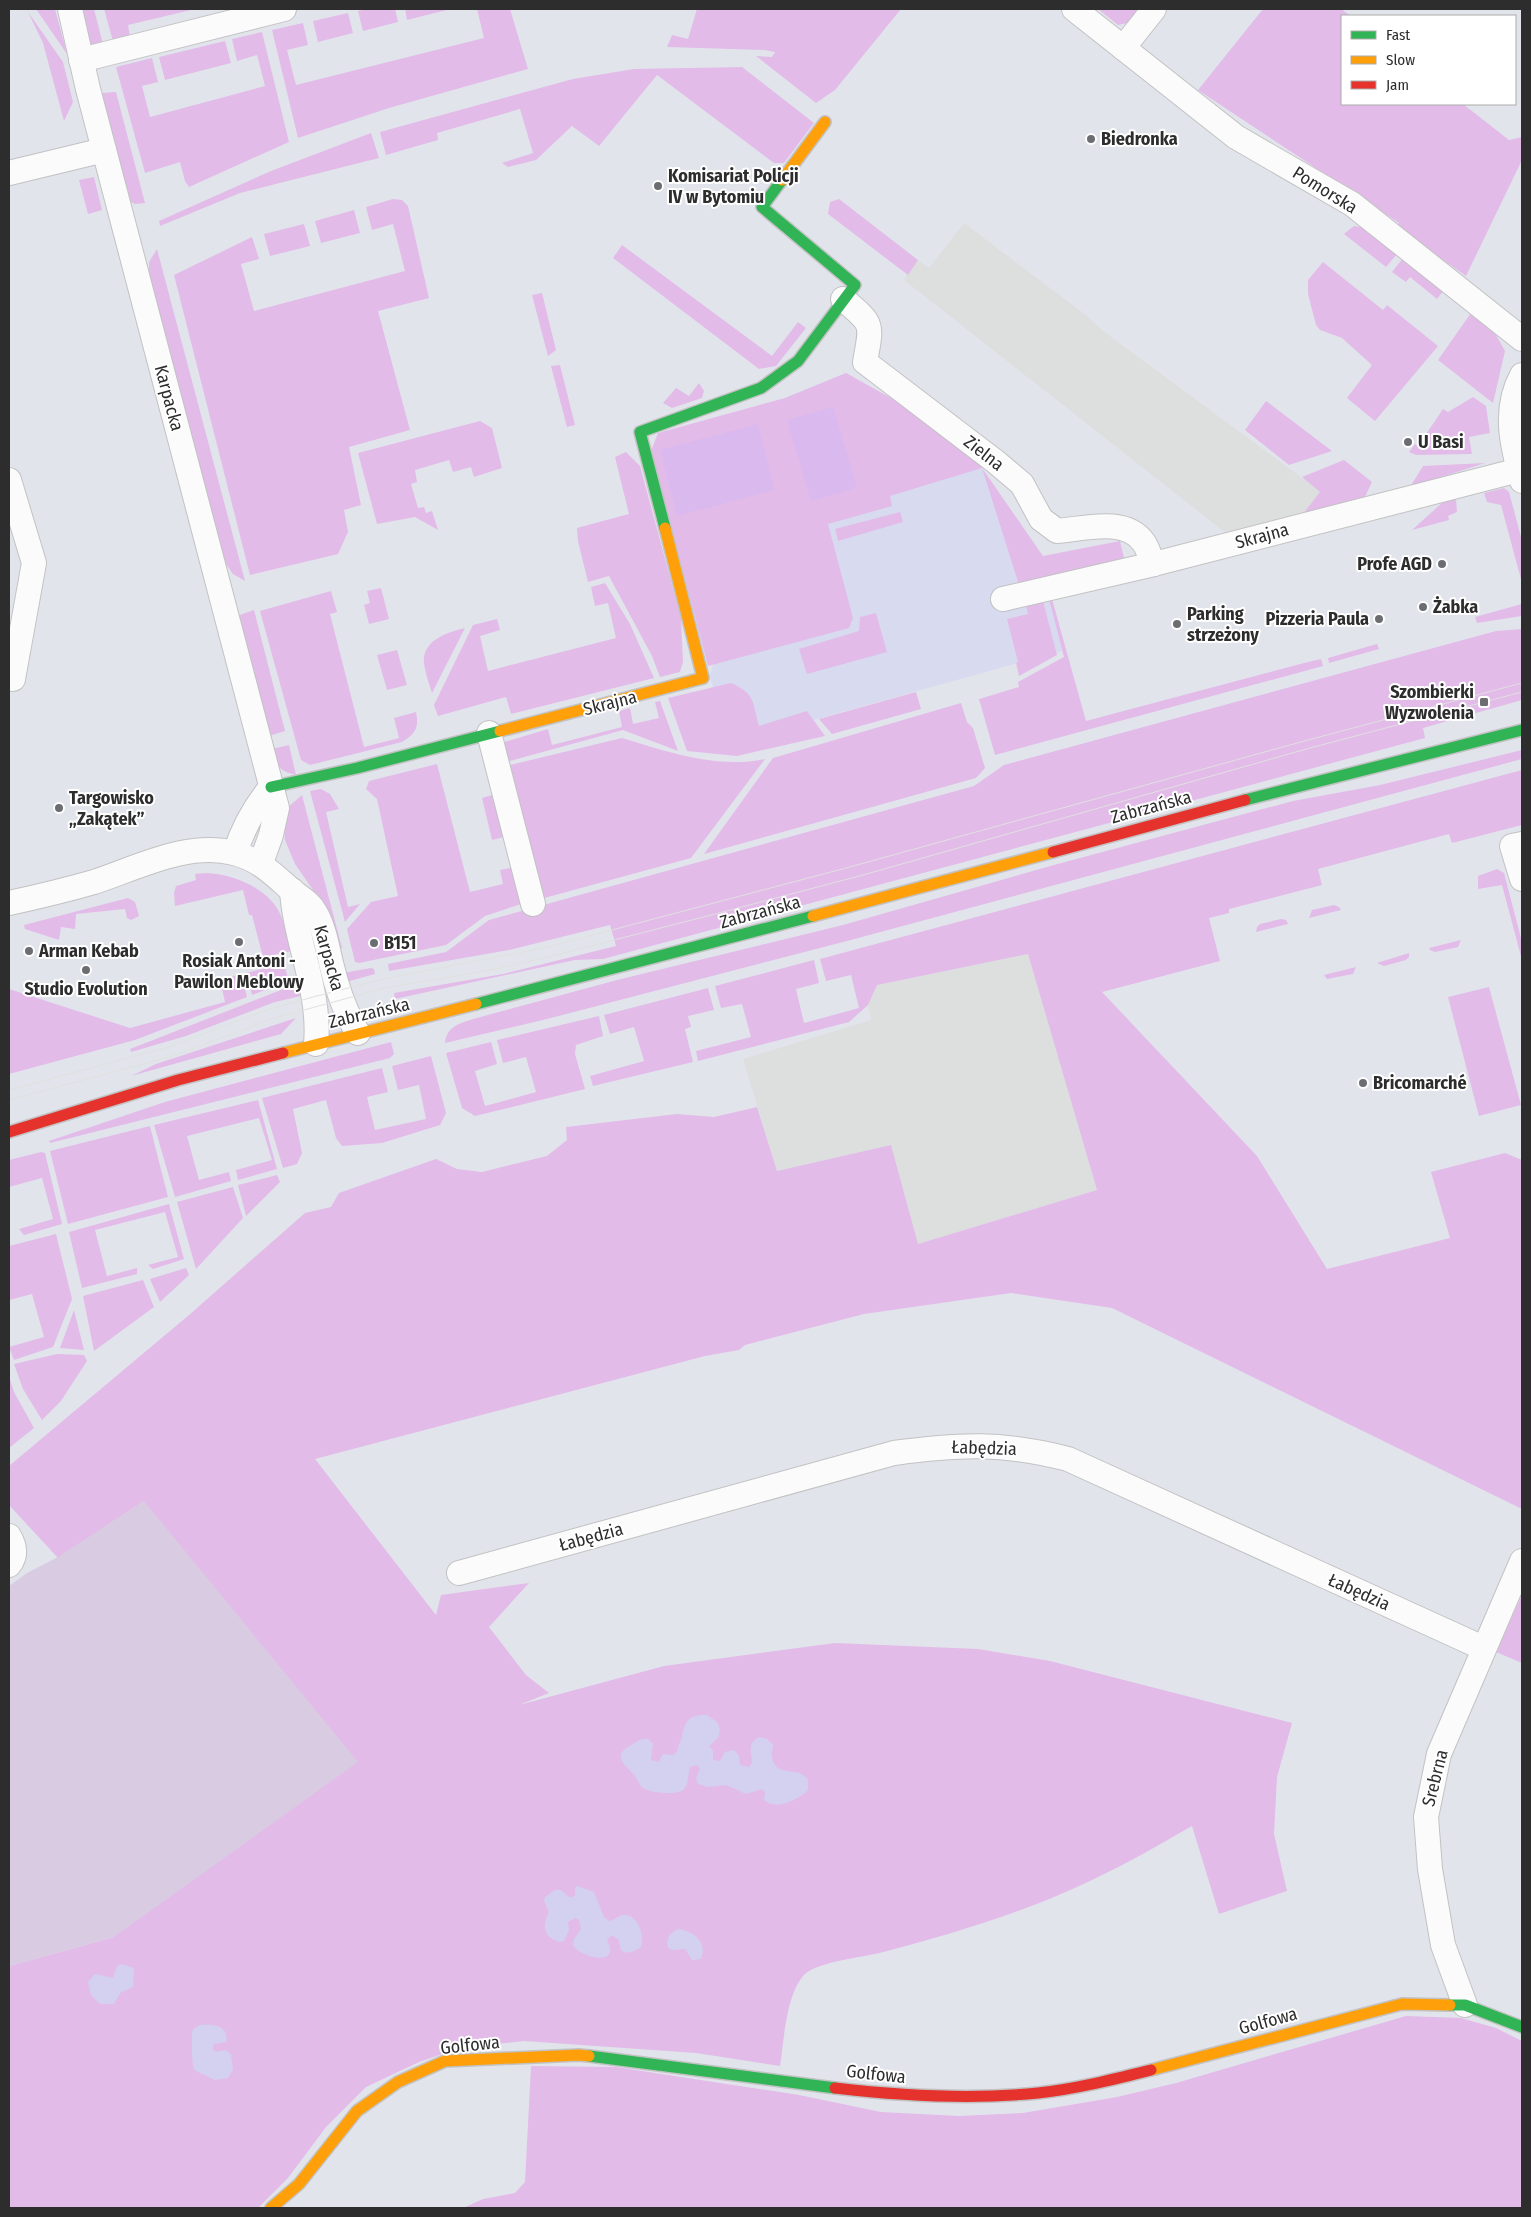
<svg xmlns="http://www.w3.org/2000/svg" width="1531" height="2217" viewBox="0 0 1531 2217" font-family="'Fira Sans Condensed',sans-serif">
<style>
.industrial{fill:#dcdfde}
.education{fill:#d8daef}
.green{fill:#e2bbe9}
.sand{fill:#d4d1f0}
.cemetery{fill:#d9cbe2}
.pitch{fill:#dab9ee}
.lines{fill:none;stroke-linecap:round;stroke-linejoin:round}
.street-casing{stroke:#c2c2c3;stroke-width:26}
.fast-casing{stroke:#c2c2c3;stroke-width:14}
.slow-casing{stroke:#c2c2c3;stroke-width:14}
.jam-casing{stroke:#c2c2c3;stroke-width:14}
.street{stroke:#fbfbfc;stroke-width:24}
.fast{stroke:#30b455;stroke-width:11}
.slow{stroke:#ff9f0a;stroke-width:11}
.jam{stroke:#e5322d;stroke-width:11}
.tram{stroke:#dfe1de;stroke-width:1}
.poi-dot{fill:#6c6d70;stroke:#fff;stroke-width:2}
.labels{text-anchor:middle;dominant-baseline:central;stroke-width:4;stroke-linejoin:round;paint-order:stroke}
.poi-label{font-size:18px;font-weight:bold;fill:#2d2d2d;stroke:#fff;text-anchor:start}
.street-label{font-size:18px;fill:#2d2d2d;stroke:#fff}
</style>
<rect width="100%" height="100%" fill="#e2e4ec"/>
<g class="industrial">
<polygon points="964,223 1086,315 1103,331 1321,492 1303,514 1227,534 904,280 918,260 929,268"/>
<polygon points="1028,954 1097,1190 918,1244 891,1145 777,1171 743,1059 871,1020 868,1005 876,985"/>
</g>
<polygon class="education" points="846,373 982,468 1052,599 1065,650 813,720 729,748 710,676 785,398"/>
<g class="green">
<polygon points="36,9 55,9 67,54"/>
<polygon points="81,9 94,9 104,48 91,47"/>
<polygon points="104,9 195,9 128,25 131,42 114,45"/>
<polygon points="367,9 395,9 398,22 363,31 358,11"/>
<polygon points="405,9 446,9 447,10 407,20"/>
<polygon points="477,9 510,9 528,69 389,108 298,138 272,30 303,23 308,45 287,50 296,85 484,38"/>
<polygon points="697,9 901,9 835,90 816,103 756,56 772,57 775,52 764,50 667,47 672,35 688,39"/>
<polygon points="1098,9 1143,9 1132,22 1118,25"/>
<polygon points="1263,9 1341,9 1351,16 1342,16 1342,104 1463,104 1509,140 1522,137 1522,160 1466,276 1396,227 1399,223 1198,90"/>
<polygon points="28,12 63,62 73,102 64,121 43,43"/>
<polygon points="348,13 353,33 318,42 313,21"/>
<polygon points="262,32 289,142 189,187 185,181 180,162 145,173 116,67 152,58 158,82 142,86 150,117 265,86 257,55 237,61 232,39"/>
<polygon points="225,41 231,63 165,80 159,57"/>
<polygon points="742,67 814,123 784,163 774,163 657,75 599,146 572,126 536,160 508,167 502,163 533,153 520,109 437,133 438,140 386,155 380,132 573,79 634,69"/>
<polygon points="116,92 145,203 135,204 129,201 102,93"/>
<polygon points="371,133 379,158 240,193 160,226 159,221 271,171"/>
<polygon points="94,177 102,210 88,214 79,180"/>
<polygon points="393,199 402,200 408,206 429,298 378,311 410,430 349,447 361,505 344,510 348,532 338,554 250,575 174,275 252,237 259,259 241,264 254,311 405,271 393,224 372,230 366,207"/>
<polygon points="839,199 918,260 908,275 828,214 830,202"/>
<polygon points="354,210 360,233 321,243 315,221"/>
<polygon points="304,224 310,246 270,256 264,234"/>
<polygon points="1354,226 1361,227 1397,254 1386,267 1344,234"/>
<polygon points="622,245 772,356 798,322 806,328 776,366 759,369 613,258"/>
<polygon points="157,249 245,581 233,574 226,564 149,282 149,262"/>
<polygon points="1403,258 1444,290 1437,299 1410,277 1406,282 1392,272"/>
<polygon points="1323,262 1383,310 1387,305 1438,346 1375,421 1347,398 1372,365 1342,338 1320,330 1316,325 1308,294 1308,280"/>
<polygon points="542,293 556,350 548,356 532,295"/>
<polygon points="1471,313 1496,335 1505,351 1493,403 1438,360"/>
<polygon points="560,365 575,425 567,427 551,366"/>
<polygon points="846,373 916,412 984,463 982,468 1043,556 1120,541 1125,562 1020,588 982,468 890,496 892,506 828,524 853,618 849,628 708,666 651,451 658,433 785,398"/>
<polygon points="699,383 704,391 702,398 672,408 663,403 676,388 689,396"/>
<polygon points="1473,397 1486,406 1490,433 1469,437 1472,454 1416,455 1409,452 1415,444 1418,446 1443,409 1448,412"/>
<polygon points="1266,401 1332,451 1289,465 1245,430"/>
<polygon points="480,421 492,428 502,468 474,477 471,467 453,472 449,460 415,470 417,482 411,484 418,508 424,507 426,513 432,511 438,530 415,517 377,524 358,453"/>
<polygon points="626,452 640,466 681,618 683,662 680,672 660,677 652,656 609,576 588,582 578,541 577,528 629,514 615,457"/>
<polygon points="1344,460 1372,482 1363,501 1303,514 1320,492 1302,477"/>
<polygon points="1485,463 1410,487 1423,466"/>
<polygon points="1504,488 1509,492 1522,541 1522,583 1501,505 1487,502 1484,493"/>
<polygon points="1456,499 1457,512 1448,516 1449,520 1412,530 1443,502"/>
<polygon points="900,512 903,522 838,541 835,529"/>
<polygon points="605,583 630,624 654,678 511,714 506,697 438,716 434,705 473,625 497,619 500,630 480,636 488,671 616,638 608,603 595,606 591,587"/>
<polygon points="381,588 389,619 369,624 364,605 370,603 367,591"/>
<path d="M 331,591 L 337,612 L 330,614 L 364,747 L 399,738 L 394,718 L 416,712 C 419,728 416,733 402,742 L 310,765 L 301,760 L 260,611 Z"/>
<polygon points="1049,599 1052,599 1086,721 1304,663 1321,659 1323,666 995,755 979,699 1019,687 1018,682 1064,657"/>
<polygon points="1043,601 1057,655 1019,676 1016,663 1018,662 1007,619 1028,614 1026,605"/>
<polygon points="1522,604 1522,616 1477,623 1475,617"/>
<polygon points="254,610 285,731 269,736 237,616"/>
<polygon points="876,613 887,652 807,674 799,649 859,631 860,617"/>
<path d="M 465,628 L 432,693 C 429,683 425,672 424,663 C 422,640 448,632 465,628 Z"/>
<polygon points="1522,629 1522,700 1423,728 1425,738 603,959 575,960 395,999 394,993 503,974 616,946 610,925 509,950 389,971 388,964 446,952 489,920 974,786 1004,765 1496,631"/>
<polygon points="1377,644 1379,649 1329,663 1328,658"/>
<polygon points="397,650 407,685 387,690 377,655"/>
<path d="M 731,683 C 756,694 752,702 759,726 L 807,711 L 825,736 L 737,756 L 687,751 L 668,698 Z"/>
<polygon points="916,692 921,709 832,734 819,719"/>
<polygon points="660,701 678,751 623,730 506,762 501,743 548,729 552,745 622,727 619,711 630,708 633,724 659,718 655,702"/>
<polygon points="961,703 967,722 973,728 985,768 976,778 704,854 773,758"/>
<path d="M 622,738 C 668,752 717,769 765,759 L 691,858 L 537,900 L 506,766 Z"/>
<path d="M 289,745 L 296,775 C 277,770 278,767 272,749 Z"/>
<path d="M 1522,750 L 1522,759 L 847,941 L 547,1019 L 445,1043 C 447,1026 459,1024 473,1019 L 617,980 L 843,925 L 1054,865 L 1293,801 L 1380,785 Z"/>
<polygon points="437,764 470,892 503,884 500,870 515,867 524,903 485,916 446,945 359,963 355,962 347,929 371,902 398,896 377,799 366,789 369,781"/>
<path d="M 1522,770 L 1522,825 L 1452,843 L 1449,834 L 1318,869 L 1322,885 L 1229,909 L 1229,913 L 1209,918 L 1220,961 L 1102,992 L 1257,1156 L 1327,1269 L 1450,1238 L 1431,1172 L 1505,1153 L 1522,1160 L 1522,1509 L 1112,1308 L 1011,1293 L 864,1314 L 745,1345 L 739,1350 L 705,1356 L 315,1459 L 436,1615 L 441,1595 L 529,1583 L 489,1627 L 526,1675 L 549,1693 L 519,1705 L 664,1666 L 835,1643 L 978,1649 L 1050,1661 L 1292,1723 L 1277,1777 L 1274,1834 L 1287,1891 L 1219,1914 L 1192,1826 C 1159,1845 1126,1864 1092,1880 C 1028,1911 955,1933 887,1951 C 868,1957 817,1961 804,1975 C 786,1995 784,2040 780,2066 L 696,2053 L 524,2041 L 460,2048 L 419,2062 L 366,2087 L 326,2127 L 288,2178 L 258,2208 L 9,2208 L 9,1966 L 114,1937 L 144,1501 L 58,1558 L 9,1505 L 9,1466 L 189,1315 L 305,1213 L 331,1207 L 339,1193 L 436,1159 L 457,1169 L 482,1172 L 547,1156 L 567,1140 L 566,1127 L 677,1114 L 714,1117 L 757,1107 L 777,1171 L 891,1145 L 918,1244 L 1097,1190 L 1028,954 L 877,985 L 868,1005 L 849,1022 L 698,1061 L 696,1051 L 751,1037 L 742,1004 L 721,1008 L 715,986 L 814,960 L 819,983 L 796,989 L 804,1023 L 859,1008 L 851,975 L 826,981 L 820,959 Z"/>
<polygon points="321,789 330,794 339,809 326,812 348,907 360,904 345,922 310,791"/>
<polygon points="499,793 508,836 492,840 482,798"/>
<polygon points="302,795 342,948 337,951 320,900 295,864 285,840 284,829 287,808"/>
<polygon points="1497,869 1504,873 1522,942 1522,960 1502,885 1478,889 1478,876"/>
<path d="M 206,873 C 234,874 271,889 282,918 C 286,928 288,940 291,951 L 263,957 L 252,915 L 249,915 L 243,890 L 175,906 L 174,893 L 176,886 L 196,880 L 195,874 Z"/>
<polygon points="128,898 135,902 139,916 131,920 127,918 125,909 76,914 75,929 61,927 59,940 25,929 24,925"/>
<polygon points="1334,905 1339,907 1341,910 1309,918 1312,910"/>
<polygon points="1281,919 1286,920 1288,924 1256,932 1257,927 1260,924"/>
<polygon points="1461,940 1458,947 1435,952 1430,950 1429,948"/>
<polygon points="1409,953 1409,957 1406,960 1384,966 1377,963"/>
<polygon points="283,959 288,979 286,982 252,995 246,973 269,967 268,963"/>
<polygon points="1356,967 1353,974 1327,979 1324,975"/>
<polygon points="371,968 374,969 375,974 346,982 343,973"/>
<polygon points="241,974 247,997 135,1040 9,1074 9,989 130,1028 225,1002 220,980"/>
<polygon points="299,983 301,996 275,1002 186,1036 131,1052 130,1049"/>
<polygon points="1489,987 1521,1105 1479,1116 1448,997"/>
<polygon points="708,988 714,1010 688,1016 691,1027 685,1029 693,1062 593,1086 590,1076 644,1061 634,1027 610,1034 604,1015"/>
<polygon points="599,1016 603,1036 576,1045 575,1054 585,1089 475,1116 462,1108 446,1053 491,1042 497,1064 475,1071 485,1106 536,1092 526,1057 503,1063 497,1040"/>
<polygon points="296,1018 281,1034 131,1076 156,1064"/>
<polygon points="391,1042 394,1054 390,1058 50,1143 49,1141 165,1102"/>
<polygon points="431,1056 446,1113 440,1125 382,1143 342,1146 336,1138 326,1100 293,1109 302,1153 297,1164 283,1168 262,1098 382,1068 388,1092 367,1097 375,1130 426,1119 419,1085 398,1090 392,1066"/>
<polygon points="258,1100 277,1169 238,1180 236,1170 272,1160 259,1118 187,1136 199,1180 229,1172 231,1181 175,1197 154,1125"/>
<polygon points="150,1126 168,1197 68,1224 50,1151"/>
<polygon points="41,1152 45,1153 62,1224 24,1235 19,1229 53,1219 42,1178 9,1187 9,1160"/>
<polygon points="277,1175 280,1182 246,1216 238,1185"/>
<polygon points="233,1187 243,1218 196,1269 177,1202"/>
<polygon points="169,1204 184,1259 153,1269 148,1265 178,1257 165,1212 95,1230 107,1276 137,1268 137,1274 82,1288 69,1232"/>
<polygon points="56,1234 72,1299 53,1347 14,1360 9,1347 44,1337 32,1294 9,1300 9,1246"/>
<polygon points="186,1268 189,1275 160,1302 150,1279"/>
<polygon points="143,1280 154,1307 94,1351 83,1296"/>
<polygon points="74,1310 84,1350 60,1348"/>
<polygon points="57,1354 84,1355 87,1361 61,1401 42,1420 23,1389 14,1364"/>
<polygon points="9,1376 14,1392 34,1428 9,1448"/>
<polygon points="1522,1595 1522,1663 1496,1652"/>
<polygon points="1406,2016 1461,2018 1496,2028 1522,2041 1522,2208 463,2208 483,2199 515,2193 525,2182 531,2066 616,2067 799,2095 881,2112 959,2116 1023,2113 1117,2097 1176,2083"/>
</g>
<g class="sand">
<path d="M 707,1715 L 717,1722 L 720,1730 L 718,1738 L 709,1746 L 713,1751 L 713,1760 L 720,1761 L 725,1752 L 734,1750 L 739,1756 L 740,1765 L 749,1767 L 752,1763 C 752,1752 746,1745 759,1737 L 767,1739 L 773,1745 C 773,1749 771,1753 772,1757 C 775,1778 795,1765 808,1779 L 808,1790 C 798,1800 776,1811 764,1800 L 765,1792 L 762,1789 L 746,1794 L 726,1785 L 708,1787 L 698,1784 L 696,1778 L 700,1769 L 697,1765 L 690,1767 C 687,1775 690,1782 684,1789 C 677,1796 651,1793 643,1788 C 639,1785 638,1780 634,1775 C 626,1765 611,1756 630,1746 C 636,1743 640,1738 648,1739 L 653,1744 L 651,1760 L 659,1762 L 663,1754 L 673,1755 L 677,1752 C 678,1743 681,1743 682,1736 C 686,1720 688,1715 707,1715 Z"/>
<path d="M 577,1886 L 594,1892 L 604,1917 L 609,1921 C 615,1920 618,1915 624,1915 C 638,1914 645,1937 641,1947 C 636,1951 622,1957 620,1947 C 619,1944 619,1941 618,1939 L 611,1935 L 607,1941 C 622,1966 581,1959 573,1945 L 574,1939 L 581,1929 L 579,1920 L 575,1918 L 568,1922 L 569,1930 L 564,1941 L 559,1942 C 543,1936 542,1926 549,1912 L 544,1901 L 545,1897 L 555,1890 L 561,1890 L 569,1897 L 573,1897 L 575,1895 L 575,1888 Z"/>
<path d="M 678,1929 C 694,1931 708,1943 701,1959 L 692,1960 L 685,1949 L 673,1950 L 668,1948 C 666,1938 669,1934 678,1929 Z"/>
<polygon points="121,1964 134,1968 133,1987 120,1993 114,2004 100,2004 91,1995 88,1982 95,1974 113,1978 117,1966"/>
<path d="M 200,2025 C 212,2024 230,2025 226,2042 L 214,2044 L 212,2049 L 217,2052 L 225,2050 L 231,2054 L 233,2070 L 228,2078 L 215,2080 L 194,2070 C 192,2066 191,2033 193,2029 Z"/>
</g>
<polygon class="cemetery" points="144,1501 358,1762 114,1937 9,1966 9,1586 27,1573 58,1557"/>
<g class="pitch">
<polygon points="833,407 857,488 811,501 787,420"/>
<polygon points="758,424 774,490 677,516 660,450"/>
</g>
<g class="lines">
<g class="street-casing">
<g id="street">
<polyline points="70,9 88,89 277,808 271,835 261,863"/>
<polyline points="1074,9 1236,137 1352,204 1522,339"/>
<polyline points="1123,48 1154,9"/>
<polyline points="81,60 284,9"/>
<polyline points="9,173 104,150"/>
<path d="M 843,299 C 874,325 872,323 865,362 L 996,462 L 1022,484 L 1041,519 L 1057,531 C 1083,529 1126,516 1144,543 C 1148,549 1150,557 1154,564"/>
<path d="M 1522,375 C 1503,409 1512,446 1522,481"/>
<polyline points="9,480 34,563 13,679"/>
<polyline points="1003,599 1154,564 1519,470"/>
<polyline points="489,733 533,904"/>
<polyline points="1522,844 1512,846 1522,879"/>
<path d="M 235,853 C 243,827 254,808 271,787"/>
<path d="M 292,890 C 295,942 321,991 316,1044"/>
<path d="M 9,903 C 37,897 66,890 94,882 C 137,868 187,841 234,853 C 258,859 272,873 290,889 C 299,897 309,901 315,912 C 324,927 327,946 331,963 C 337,988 344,1011 358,1033"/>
<path d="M 9,1536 C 15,1546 17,1555 9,1565"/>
<path d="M 459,1573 L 894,1453 C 959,1444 1003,1442 1068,1459 L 1483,1648"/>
<polyline points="1465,2005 1443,1945 1430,1869 1426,1817 1439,1754 1522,1561"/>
</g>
</g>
<g class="fast-casing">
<g id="fast">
<polyline points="665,528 640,432 761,388 798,361 855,285 762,207 782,180"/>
<polyline points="271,787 357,768 500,731"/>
<polyline points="1245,800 1522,730"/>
<polyline points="476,1004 813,916"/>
<polyline points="1450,2005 1465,2005 1522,2027"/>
<polyline points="589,2056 835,2088"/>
</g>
</g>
<g class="slow-casing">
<g id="slow">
<polyline points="782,180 825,122"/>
<polyline points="500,731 703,678 665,528"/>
<polyline points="813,916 1053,852"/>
<polyline points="283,1053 476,1004"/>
<polyline points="1151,2070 1402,2004 1450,2005"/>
<polyline points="271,2208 299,2184 357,2111 398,2082 445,2061 579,2055 589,2056"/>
</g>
</g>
<g class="jam-casing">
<g id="jam">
<polyline points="1053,852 1245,800"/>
<polyline points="9,1132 178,1080 283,1053"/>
<path d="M 835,2088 C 903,2096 970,2100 1038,2093 C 1076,2089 1115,2079 1151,2070"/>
</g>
</g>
<use href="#street" class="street"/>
<use href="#fast" class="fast"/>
<use href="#slow" class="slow"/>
<use href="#jam" class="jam"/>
<g class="tram">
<polyline points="9,1090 169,1047 267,1010 313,997 383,979 544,948 846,868 1308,740 1522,683"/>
<polyline points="9,1100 173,1056 272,1019 315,1007 385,988 496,969 548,957 719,913 863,875 1310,748 1522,692"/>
</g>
</g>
<g class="poi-dot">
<circle cx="1091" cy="139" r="5"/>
<circle cx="658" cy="186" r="5"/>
<circle cx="1408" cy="442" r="5"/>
<circle cx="1442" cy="564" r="5"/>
<circle cx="1423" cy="607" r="5"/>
<circle cx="1379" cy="619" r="5"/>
<circle cx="1177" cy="624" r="5"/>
<rect x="1479" y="697" width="10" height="10" rx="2.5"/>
<circle cx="59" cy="808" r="5"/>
<circle cx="239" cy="942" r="5"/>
<circle cx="374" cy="943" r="5"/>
<circle cx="29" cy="951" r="5"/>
<circle cx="86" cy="970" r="5"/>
<circle cx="1363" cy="1083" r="5"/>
</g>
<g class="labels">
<g class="poi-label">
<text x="1101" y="139">Biedronka</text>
<text x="668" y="176">Komisariat Policji<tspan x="668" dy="21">IV w Bytomiu</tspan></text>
<text x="1418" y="442">U Basi</text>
<text x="1432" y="564" text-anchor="end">Profe AGD</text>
<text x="1433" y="607">Żabka</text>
<text x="1187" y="614">Parking<tspan x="1187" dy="21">strzeżony</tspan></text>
<text x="1369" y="619" text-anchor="end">Pizzeria Paula</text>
<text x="1474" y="692" text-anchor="end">Szombierki<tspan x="1474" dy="21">Wyzwolenia</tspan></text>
<text x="69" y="798">Targowisko<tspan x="69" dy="21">„Zakątek”</tspan></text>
<text x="384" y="943">B151</text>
<text x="39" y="951">Arman Kebab</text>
<text x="239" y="961" text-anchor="middle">Rosiak Antoni -<tspan x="239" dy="21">Pawilon Meblowy</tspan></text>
<text x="86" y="989" text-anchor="middle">Studio Evolution</text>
<text x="1373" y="1083">Bricomarché</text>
</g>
<g class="street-label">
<text transform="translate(1325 190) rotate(32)">Pomorska</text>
<text transform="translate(169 398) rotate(75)">Karpacka</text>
<text transform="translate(984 453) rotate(38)">Zielna</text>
<text transform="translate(1262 536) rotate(-15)">Skrajna</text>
<text transform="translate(610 703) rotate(-14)">Skrajna</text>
<text transform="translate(1151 807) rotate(-15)">Zabrzańska</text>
<text transform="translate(760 912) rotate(-15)">Zabrzańska</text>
<text transform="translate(329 958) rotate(74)">Karpacka</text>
<text transform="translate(369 1013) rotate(-13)">Zabrzańska</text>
<text transform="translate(984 1448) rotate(2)">Łabędzia</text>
<text transform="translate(591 1537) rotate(-15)">Łabędzia</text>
<text transform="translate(1359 1592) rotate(24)">Łabędzia</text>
<text transform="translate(1435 1778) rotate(-76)">Srebrna</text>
<text transform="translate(1268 2021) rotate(-15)">Golfowa</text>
<text transform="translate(470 2045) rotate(-6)">Golfowa</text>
<text transform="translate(876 2074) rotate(6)">Golfowa</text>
</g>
</g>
<rect width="1531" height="2217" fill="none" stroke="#2d2d2d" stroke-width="20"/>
<rect x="1341" y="15" width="175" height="90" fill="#ffffff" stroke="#ababab"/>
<rect x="1351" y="31" width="25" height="8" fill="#30b455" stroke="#ababab"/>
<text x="1386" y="40" font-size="15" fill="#2d2d2d">Fast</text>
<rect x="1351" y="56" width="25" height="8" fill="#ff9f0a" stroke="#ababab"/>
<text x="1386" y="65" font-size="15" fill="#2d2d2d">Slow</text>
<rect x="1351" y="81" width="25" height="8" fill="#e5322d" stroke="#ababab"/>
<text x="1386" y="90" font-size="15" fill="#2d2d2d">Jam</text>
</svg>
